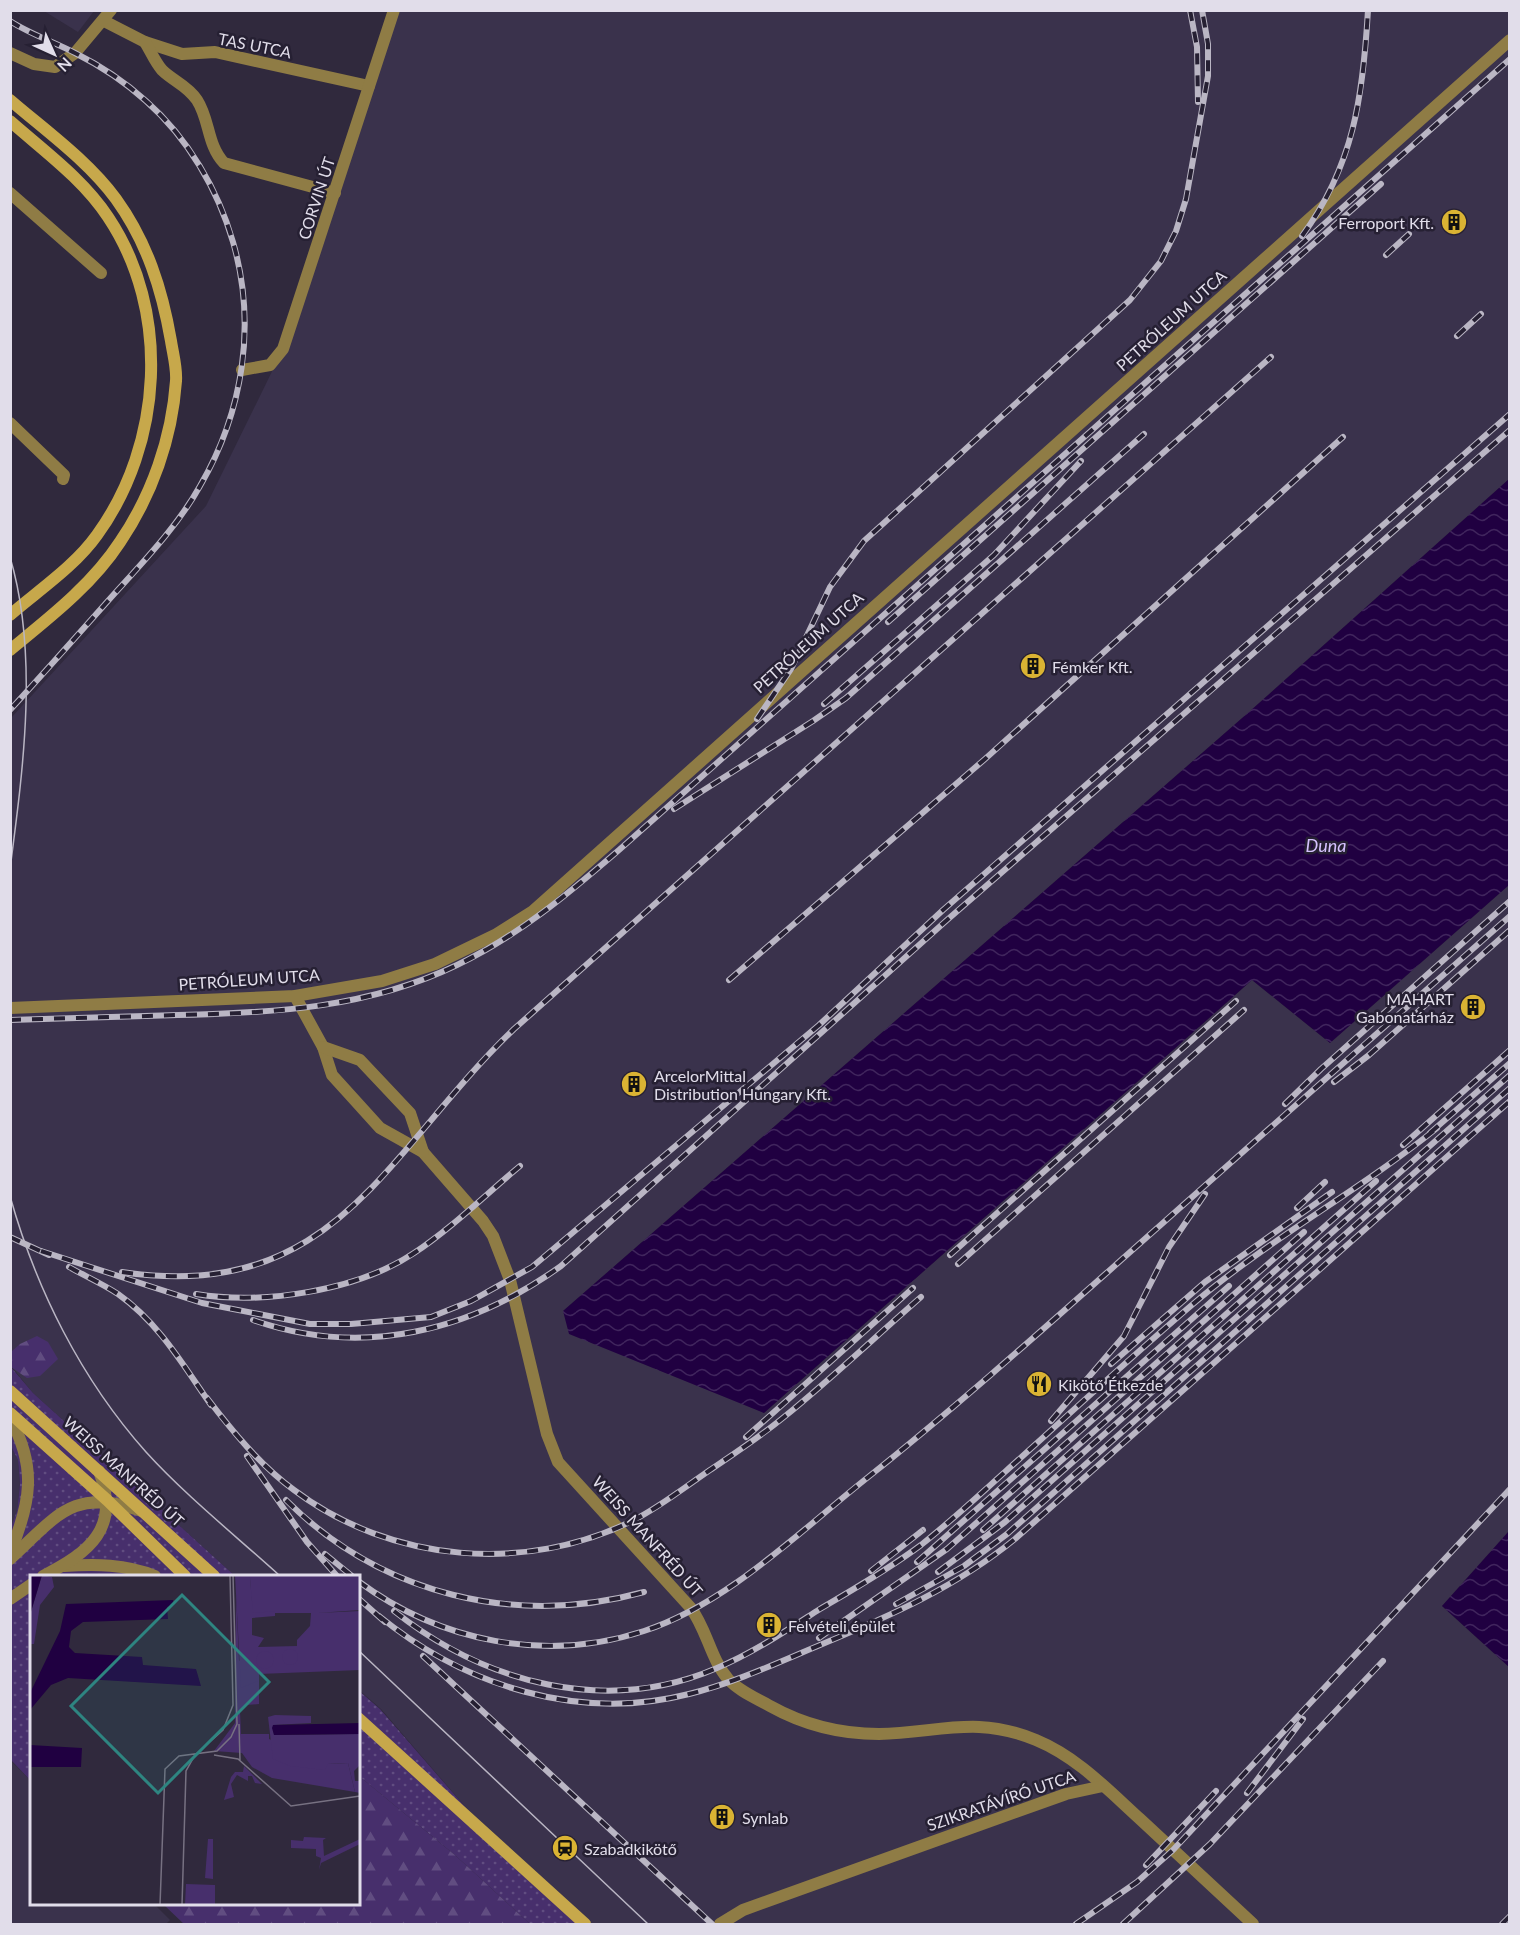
<svg xmlns="http://www.w3.org/2000/svg" width="1520" height="1935" viewBox="0 0 1520 1935" font-family="Lato,sans-serif">
<style>
.built{fill:#3a324c}
.grass{fill:url(#grass-dots)}
.forest{fill:url(#forest-firs)}
.water{fill:url(#water-waves)}
.lines{fill:none;stroke-linecap:round;stroke-linejoin:round}
.street{stroke:#8f7c45;stroke-width:12}
.secondary{stroke:#c7a84b;stroke-width:12}
.tram{stroke:#bab6c4;stroke-width:1.5}
.rail-casing{stroke:#bab6c4;stroke-width:6}
.rail{stroke:#262033;stroke-width:4;stroke-dasharray:11;stroke-linecap:butt}
.labels{text-anchor:middle;dominant-baseline:central;stroke-width:5;stroke-linejoin:round;paint-order:stroke}
.street-label{font-size:16px;fill:#e1ddea;stroke:#262033}
.poi-label{font-size:16px;fill:#e1ddea;stroke:#262033;text-anchor:start}
.water-label{font-size:18px;font-style:italic;fill:#d5c1fe;stroke:#262033}
.inset-road{fill:none;stroke:#777182;stroke-width:1.5}
.view{fill:#2e8581;fill-opacity:0.15;stroke:#2e8581;stroke-width:3}
.inset-edge{fill:none;stroke:#e1ddea;stroke-width:3}
</style>
<defs>
<pattern id="grass-dots" width="8" height="8" patternUnits="userSpaceOnUse" patternTransform="scale(1.5)"><rect width="8" height="8" fill="#472f6c"/><path d="M2 2h.1M6 6h.1" fill="none" stroke="#614d81" stroke-width="1.8" stroke-linecap="round"/></pattern>
<pattern id="forest-firs" width="22" height="20" patternUnits="userSpaceOnUse" patternTransform="scale(1.5)"><rect width="22" height="20" fill="#472f6c"/><path d="M5 1l3.5 6h-7zM16 11l3.5 6h-7z" fill="#614d81"/></pattern>
<pattern id="water-waves" width="16" height="10" patternUnits="userSpaceOnUse" patternTransform="scale(1.5)"><rect width="16" height="10" fill="#200041"/><path d="M0 5q4-4 8 0t8 0" fill="none" stroke="#40255d"/></pattern>
</defs>
<rect width="100%" height="100%" fill="#30293d"/>
<g class="built">
<polygon points="44,11 94,11 78,32"/>
<polygon points="394,11 1509,11 1509,479 1249,712 563,1311 764,1413 1252,980 1330,1043 1509,885 1509,1531 1442,1606 1509,1667 1509,1924 585,1924 493,1839 381,1709 359,1690 358,1576 235,1576 33,1393 11,1366 11,718 206,506 283,349"/>
<polygon points="11,1446 18,1460 20,1484 17,1511 11,1530"/>
<polygon points="10,1760 31,1781 32,1904 154,1904 170,1920 166,1924 11,1924"/>
</g>
<g class="grass">
<polygon points="10,1366 33,1393 235,1576 32,1576 31,1781 11,1760 10,1530 17,1511 20,1484 18,1460 11,1446"/>
<polygon points="358,1690 380,1709 493,1839 585,1924 530,1924 456,1856 359,1776"/>
</g>
<g class="forest">
<polygon points="37,1336 48,1342 58,1359 40,1376 27,1378 11,1367 11,1352 20,1344"/>
<polygon points="359,1776 456,1856 530,1924 184,1924 163,1904 358,1904"/>
</g>
<g class="water">
<polygon points="1509,479 1509,885 1330,1043 1252,980 764,1413 569,1334 563,1311 1249,712"/>
<polygon points="1509,1531 1509,1667 1442,1606"/>
</g>
<g class="lines">
<g class="street">
<polyline points="104,21 145,42 182,54 215,52 369,86"/>
<path d="M 145,42 C 150,50 155,62 162,70 C 173,81 187,85 197,100 C 210,120 207,145 224,163 L 335,193"/>
<polyline points="10,53 34,64 55,67 75,53 111,10"/>
<polyline points="10,193 101,273"/>
<polyline points="242,370 270,365 283,349 394,10"/>
<polyline points="10,423 64,475 63,479"/>
<path d="M 295,996 L 323,1047 L 332,1075 L 380,1128 L 423,1152 L 483,1221 L 493,1236 L 510,1280 L 547,1434 L 558,1462 L 690,1607 C 707,1629 710,1658 728,1679 C 739,1691 756,1698 770,1706 C 804,1725 840,1734 879,1734 C 938,1733 976,1715 1036,1740 C 1077,1757 1107,1789 1140,1819 C 1178,1854 1215,1889 1253,1924"/>
<polyline points="10,1008 295,996 382,981 435,964 495,935 533,911 1510,40"/>
<polyline points="323,1047 360,1060 410,1113 423,1152"/>
<path d="M 10,1418 C 37,1467 31,1502 10,1553"/>
<path d="M 10,1559 C 58,1515 73,1487 142,1511"/>
<path d="M 64,1566 C 96,1564 125,1564 155,1576"/>
<path d="M 43,1576 C 90,1552 121,1528 99,1471"/>
<polyline points="10,1599 32,1584"/>
<polyline points="720,1924 743,1910 1066,1794 1103,1786"/>
</g>
<g class="secondary">
<path d="M 10,100 C 46,131 87,160 116,199 C 147,242 162,289 171,341 C 173,354 177,368 176,381 C 172,438 152,495 120,542 C 92,585 49,618 10,650"/>
<path d="M 10,121 C 44,151 83,179 108,217 C 171,311 163,444 97,535 C 75,566 39,590 10,615"/>
<polyline points="10,1391 214,1576"/>
<polyline points="10,1413 107,1500 185,1576"/>
<polyline points="358,1718 585,1924"/>
</g>
<g class="tram">
<path d="M 10,557 C 39,655 23,770 10,869"/>
<path d="M 10,1196 C 36,1289 81,1379 146,1452 C 185,1495 236,1536 280,1576"/>
<polyline points="358,1650 648,1924"/>
</g>
<g class="rail-casing">
<g id="rail">
<polyline points="1190,10 1197,47 1198,102"/>
<path d="M 10,21 C 30,34 54,42 75,53 C 101,66 125,82 146,101 C 188,138 218,190 233,242 C 257,325 243,412 200,486 C 176,529 139,566 107,602 C 75,638 43,674 10,710"/>
<path d="M 1302,236 C 1354,165 1363,96 1368,10"/>
<polyline points="1386,255 1409,234"/>
<polyline points="1457,336 1481,314"/>
<polyline points="888,622 1381,184"/>
<polyline points="824,704 994,555 1081,461"/>
<polyline points="757,719 791,669 830,587 864,541 1130,300 1161,261 1176,231 1186,199 1208,76 1208,44 1202,10"/>
<polyline points="674,809 813,721 846,698 1144,434"/>
<polyline points="729,980 985,759 1343,437"/>
<path d="M 10,1020 C 66,1018 122,1017 178,1015 C 275,1013 368,1008 457,965 C 518,936 568,894 619,850 L 1510,59"/>
<polyline points="1334,1082 1369,1055 1510,930"/>
<polyline points="1285,1104 1321,1069 1510,901"/>
<polyline points="1430,1133 1510,1063"/>
<polyline points="1403,1145 1510,1050"/>
<polyline points="1297,1208 1325,1182"/>
<polyline points="10,1237 49,1255"/>
<polyline points="41,1251 202,1303 310,1324 351,1324 431,1317 471,1301 532,1267 819,1025 943,910 1510,414"/>
<polyline points="950,1255 1236,1001"/>
<polyline points="958,1264 1244,1010"/>
<path d="M 69,1267 C 85,1276 103,1284 118,1294 C 159,1323 183,1365 211,1405"/>
<path d="M 122,1272 C 336,1304 386,1151 514,1029 L 1271,357"/>
<path d="M 196,1294 C 263,1305 357,1291 414,1253 C 452,1228 485,1195 520,1166"/>
<path d="M 253,1320 C 362,1358 469,1332 561,1266 L 947,920 L 1510,430"/>
<polyline points="1111,1364 1205,1282 1332,1192"/>
<path d="M 207,1398 C 233,1432 260,1465 294,1490 C 391,1563 526,1574 634,1520 C 661,1506 685,1487 710,1470 C 735,1453 761,1436 784,1417 C 831,1379 875,1337 921,1297"/>
<polyline points="1051,1421 1124,1336 1169,1247 1205,1194"/>
<polyline points="746,1437 913,1288"/>
<polyline points="247,1456 307,1542 337,1576"/>
<path d="M 286,1500 C 381,1595 516,1627 644,1592"/>
<polyline points="983,1530 1376,1181"/>
<polyline points="325,1554 352,1576"/>
<polyline points="917,1562 1229,1286"/>
<polyline points="871,1571 923,1530"/>
<polyline points="938,1572 1005,1522 1510,1075"/>
<path d="M 358,1581 C 440,1642 546,1663 644,1631 C 727,1604 799,1532 867,1478 C 966,1399 1060,1314 1155,1230 C 1273,1125 1391,1021 1510,916"/>
<polyline points="358,1598 385,1622"/>
<polyline points="896,1604 964,1566 1007,1534 1510,1088"/>
<path d="M 394,1611 C 485,1683 606,1716 717,1668 C 753,1653 787,1630 820,1609 C 854,1589 889,1569 921,1545 C 950,1522 978,1496 1006,1471 C 1068,1415 1130,1358 1193,1304 C 1269,1239 1359,1191 1437,1128"/>
<path d="M 379,1616 C 465,1686 579,1722 689,1694 C 734,1683 777,1663 820,1645 C 890,1616 956,1587 1015,1539 L 1510,1101"/>
<polyline points="819,1638 947,1549 1304,1232"/>
<polyline points="423,1656 712,1924"/>
<polyline points="1247,1793 1303,1719"/>
<polyline points="1146,1865 1216,1791"/>
<polyline points="1076,1924 1137,1882 1173,1850 1510,1489"/>
<polyline points="1123,1924 1210,1844 1383,1661"/>
<polyline points="1502,1924 1510,1916"/>
</g>
</g>
<use href="#rail" class="rail"/>
</g>
<defs>
<g id="building-disc" transform="scale(1.35)"><circle r="9.5" fill="#dab333" stroke="#262033"/><path d="M-4-6H4V6H1V3H-1V6H-4ZM-2.5-4.3h1.7v1.8h-1.7ZM.8-4.3h1.7v1.8H.8ZM-2.5-1h1.7V.8h-1.7ZM.8-1h1.7V.8H.8Z" fill="#111"/></g>
<g id="restaurant-disc" transform="scale(1.35)"><circle r="9.5" fill="#dab333" stroke="#262033"/><path d="M-5-6h1v4h1v-4h1v4h1v-4h1v5L-1.5 .5V6h-2V.5L-5-1ZM5-6V6H3V1.5H1.5Q1.5-4 5-6Z" fill="#111"/></g>
<g id="station-disc" transform="scale(1.35)"><circle r="9.5" fill="#dab333" stroke="#262033"/><path d="M-3-6H3Q5-6 5-4V2Q5 4 3 4L4.5 6H3L1.5 4h-3L-3 6H-4.5L-3 4Q-5 4-5 2V-4Q-5-6-3-6ZM-3.5-4v3h7v-3ZM-3.5 1v1.5H-2V1ZM2 1v1.5H3.5V1Z" fill="#111"/></g>
</defs>
<g fill-rule="evenodd">
<use href="#building-disc" x="1454" y="222"/>
<use href="#building-disc" x="1033" y="666"/>
<use href="#building-disc" x="1473" y="1007"/>
<use href="#building-disc" x="634" y="1084"/>
<use href="#restaurant-disc" x="1039" y="1384"/>
<use href="#building-disc" x="769" y="1625"/>
<use href="#building-disc" x="722" y="1817"/>
<use href="#station-disc" x="565" y="1848"/>
</g>
<g class="labels">
<g class="street-label">
<text transform="translate(255 45) rotate(11)">TAS UTCA</text>
<text transform="translate(316 198) rotate(-72)">CORVIN ÚT</text>
<text transform="translate(1171 320) rotate(-42)">PETRÓLEUM UTCA</text>
<text transform="translate(808 642) rotate(-42)">PETRÓLEUM UTCA</text>
<text transform="translate(249 979) rotate(-4)">PETRÓLEUM UTCA</text>
<text transform="translate(124 1471) rotate(42)">WEISS MANFRÉD ÚT</text>
<text transform="translate(648 1536) rotate(48)">WEISS MANFRÉD ÚT</text>
<text transform="translate(1001 1800) rotate(-19)">SZIKRATÁVÍRÓ UTCA</text>
</g>
<g class="poi-label">
<text x="1434" y="222" text-anchor="end">Ferroport Kft.</text>
<text x="1052" y="666">Fémker Kft.</text>
<text x="1454" y="998" text-anchor="end">MAHART<tspan x="1454" dy="18">Gabonatárház</tspan></text>
<text x="654" y="1075">ArcelorMittal<tspan x="654" dy="18">Distribution Hungary Kft.</tspan></text>
<text x="1058" y="1384">Kikötő Étkezde</text>
<text x="788" y="1625">Felvételi épület</text>
<text x="742" y="1817">Synlab</text>
<text x="584" y="1848">Szabadkikötő</text>
</g>
<g class="water-label">
<text x="1326" y="845">Duna</text>
</g>
</g>
<g transform="translate(30 1575)">
<rect width="330" height="330" fill="#30293d"/>
<path d="M 211,0 L 330,0 L 330,35 L 287,38 L 330,36 L 330,95 L 229,99 L 229,129 L 216,130 L 210,136 L 211,159 L 239,159 L 239,164 L 298,189 L 318,188 L 325,217 L 242,203 L 222,192 L 212,178 L 184,176 L 205,148 L 206,17 L 209,86 L 228,72 L 267,71 L 267,65 L 280,51 L 281,38 L 222,38 L 220,3 L 211,4 Z" fill="#472f6c"/>
<path d="M 12,0 L 22,2 L 24,12 L 10,30 L 4,69 L 0,69 L 0,40 ZM 205,0 L 220,3 L 223,38 L 245,36 L 245,41 L 222,43 L 222,60 L 234,63 L 228,72 L 228,106 L 211,113 ZM 245,140 L 281,141 L 281,148 L 243,150 L 244,160 L 330,159 L 330,190 L 324,196 L 325,206 L 330,206 L 330,218 L 325,217 L 318,188 L 298,189 L 295,195 L 260,191 L 243,184 L 238,142 Z" fill="#472f6c"/>
<path d="M252 82a8 8 0 1 1 16 0a8 8 0 1 1-16 0ZM226 85a9 9 0 1 1 18 0a9 9 0 1 1-18 0ZM 214,191 L 232,209 L 225,208 L 222,201 L 218,201 L 218,206 L 207,200 L 201,209 L 204,222 L 194,225 L 201,202 L 205,197 L 213,197 ZM 274,262 L 296,263 L 293,265 L 294,281 L 330,264 L 330,269 L 291,288 L 289,295 L 291,283 L 286,281 L 286,274 L 261,273 L 261,265 L 273,266 ZM 178,264 L 183,264 L 183,304 L 175,303 ZM 156,309 L 185,310 L 185,330 L 155,330 Z" fill="#472f6c"/>
<path d="M 0,0 L 12,0 L 0,40 ZM 143,25 L 144,30 L 137,32 L 138,44 L 53,47 L 41,56 L 39,72 L 45,78 L 112,82 L 113,90 L 166,94 L 171,111 L 38,103 L 21,110 L 0,135 L 0,118 L 30,56 L 36,29 ZM 330,148 L 330,159 L 244,160 L 242,153 L 243,150 ZM 0,170 L 52,173 L 51,192 L 0,192 Z" fill="#200041"/>
<path class="inset-road" d="M 209,149 L 210,186M 184,180 L 208,184 L 261,231 L 330,221M 130,330 L 135,194 L 149,181 L 187,176 L 201,162 L 207,149 L 203,0M 152,330 L 156,196 L 165,180 L 193,155 L 203,130 L 200,0"/>
<path class="view" d="M 152,20 L 239,107 L 128,218 L 41,131 Z"/>
<rect width="330" height="330" class="inset-edge"/>
</g>
<rect width="1520" height="1935" fill="none" stroke="#e1ddea" stroke-width="24"/>
<g transform="translate(54 54) rotate(135)" stroke="#262033" stroke-width="4.5" paint-order="stroke">
<path d="M0-4.5L10 22L0 15L-10 22Z" fill="#e1ddea"/>
<text y="-9" font-size="16" font-weight="bold" text-anchor="middle" fill="#e1ddea">N</text>
</g>
</svg>
